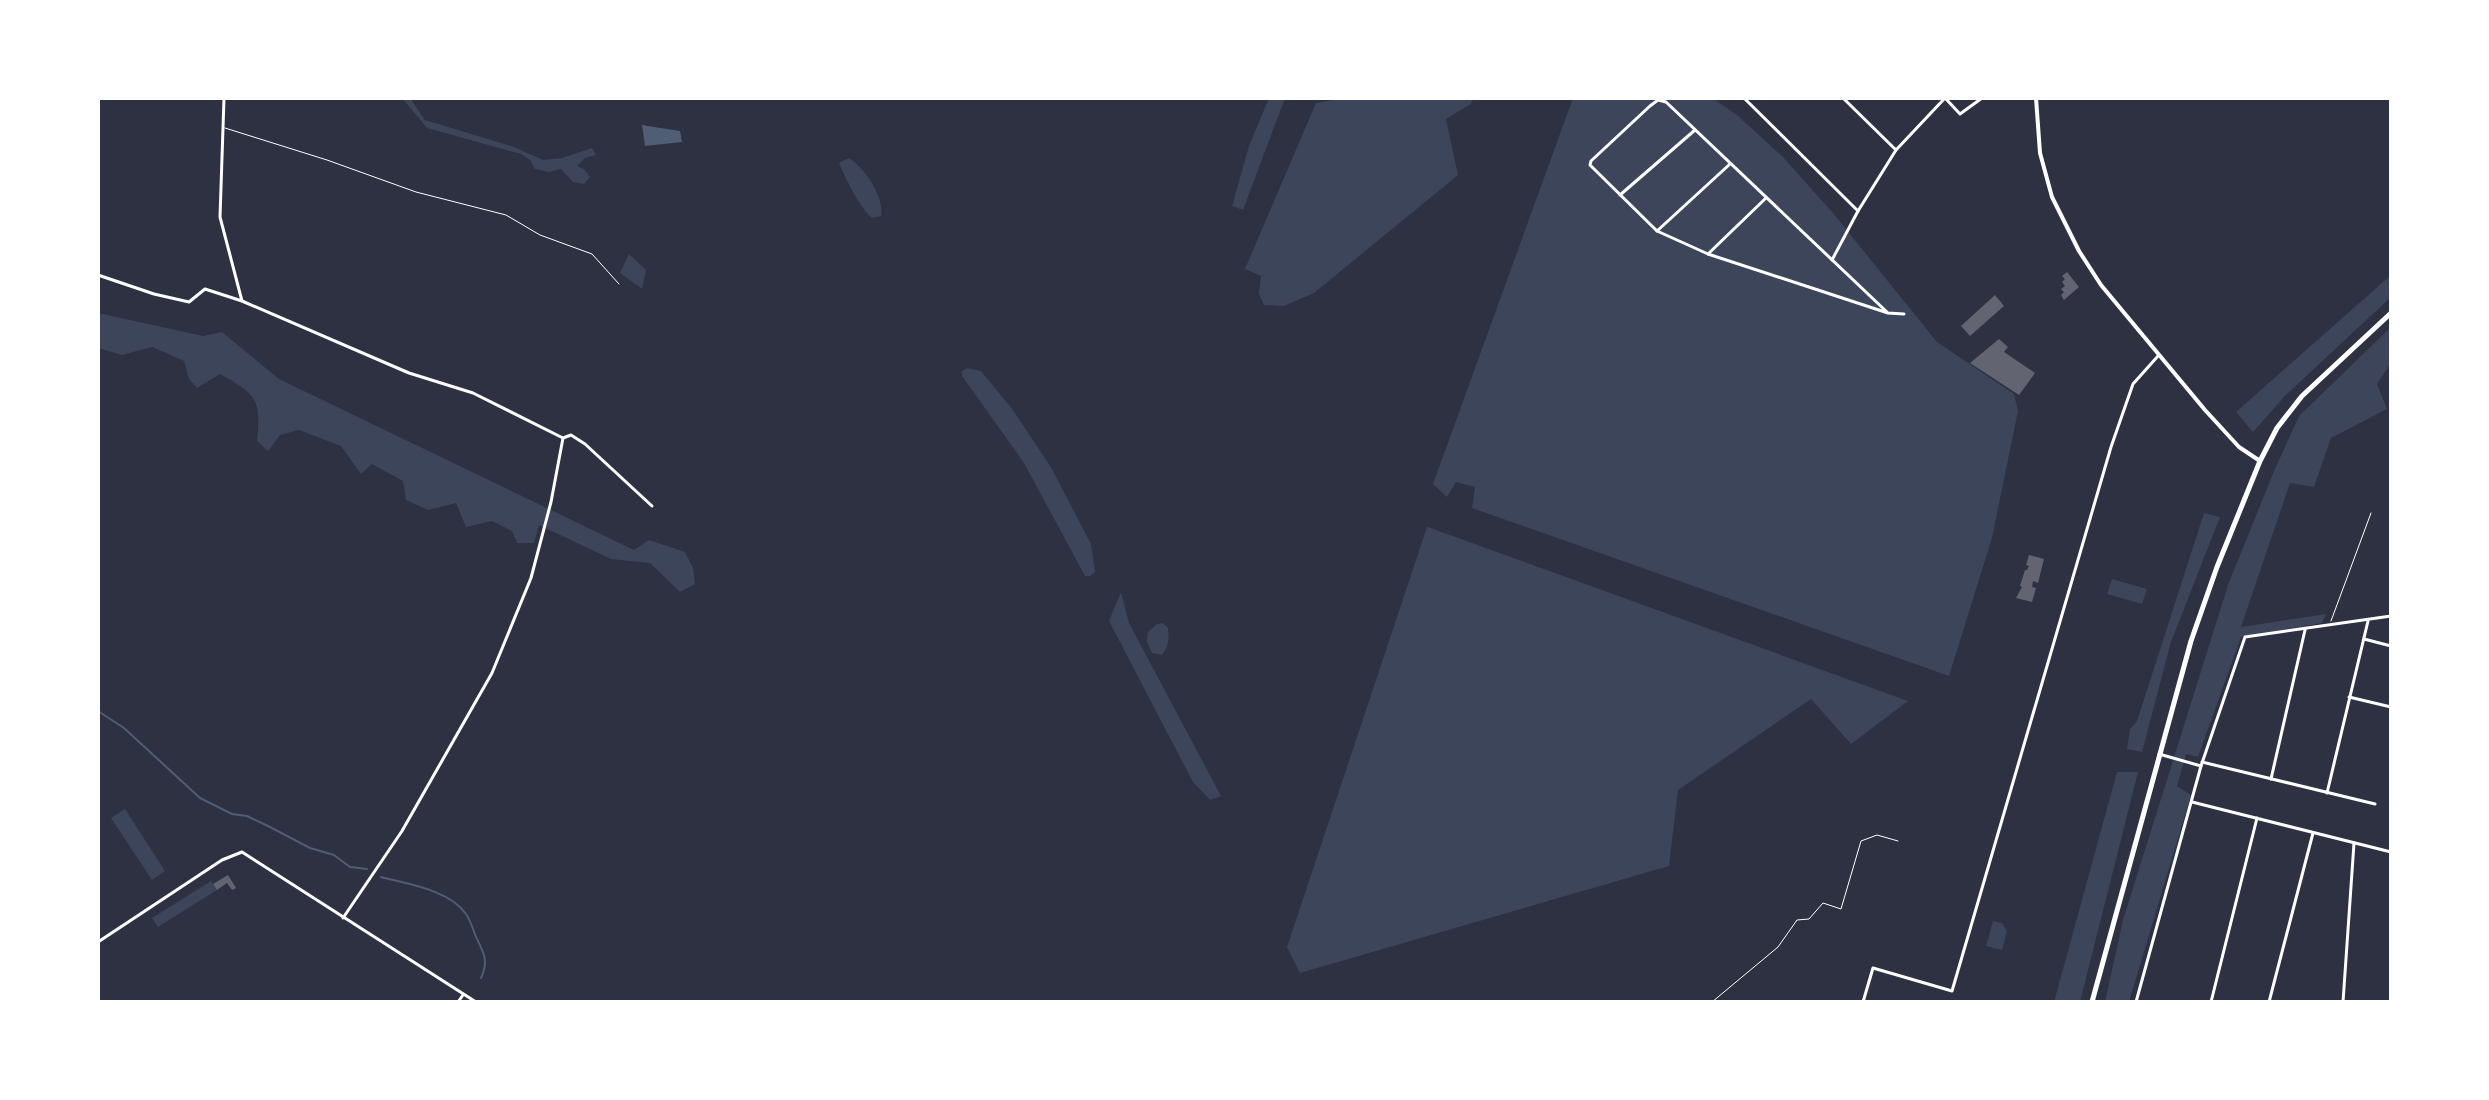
<svg xmlns="http://www.w3.org/2000/svg" width="2489" height="1100" viewBox="0 0 2489 1100" font-family="'DejaVu Sans',sans-serif">
<style>
.green{fill:#3c4559}
.water{fill:#4f5d75}
.lines{fill:none;stroke-linecap:round;stroke-linejoin:round}
.stream{stroke:#4f5d75;stroke-width:2}
.building{fill:#626471}
.service{stroke:#fff;stroke-width:1}
.minor{stroke:#fff;stroke-width:3}
.tertiary{stroke:#fff;stroke-width:4}
.primary{stroke:#fff;stroke-width:5}
</style>
<rect width="100%" height="100%" fill="#2d3142"/>
<g class="green">
<polygon points="402,98 410,98 425,120 514,147 543,160 562,158 592,148 596,155 585,158 577,166 584,169 590,177 584,184 573,182 561,169 549,172 535,169 530,160 521,154 427,128"/>
<polygon points="1269,98 1285,98 1243,210 1232,206 1249,146"/>
<polygon points="1345,98 1473,98 1471,104 1446,119 1458,175 1314,293 1284,306 1264,305 1259,294 1261,276 1245,269 1316,103"/>
<polygon points="1573,98 1712,98 1737,115 1783,157 1833,213 1937,342 2014,394 2018,411 1992,538 1949,676 1472,508 1475,487 1456,482 1447,497 1433,484"/>
<path d="M 849,158 C 864,167 885,198 881,216 L 872,218 C 859,207 846,179 839,163 Z"/>
<polygon points="629,254 646,270 642,289 620,273"/>
<polygon points="2391,275 2391,297 2285,396 2253,432 2236,412"/>
<path d="M 98,313 L 203,336 L 222,332 L 279,379 L 634,550 L 649,540 L 685,552 L 693,568 L 695,584 L 680,592 L 650,563 L 611,559 L 539,525 L 534,543 L 517,543 L 512,531 L 492,521 L 466,527 L 456,503 L 428,510 L 406,500 L 403,481 L 372,464 L 361,474 L 341,446 L 299,430 L 280,435 L 268,451 L 257,441 C 261,399 257,395 220,374 L 197,388 L 189,379 L 184,361 L 152,347 L 122,355 L 98,348 Z"/>
<polygon points="2391,327 2391,363 2377,384 2387,409 2331,438 2314,487 2290,483 2241,627 2326,614 2322,623 2241,637 2198,757 2186,754 2177,786 2191,795 2129,1002 2105,1002 2123,920 2228,585 2274,471 2299,416"/>
<polygon points="967,368 981,371 1013,410 1052,469 1091,544 1095,572 1090,576 1085,576 1024,463 962,376 962,371"/>
<polygon points="2204,513 2220,517 2171,642 2142,752 2127,749 2130,729 2137,721"/>
<polygon points="1427,527 1428,527 1908,701 1851,744 1811,699 1678,790 1669,866 1300,973 1287,947"/>
<polygon points="2112,579 2147,589 2142,604 2107,594"/>
<polygon points="1121,592 1129,623 1221,796 1210,800 1193,782 1109,621"/>
<path d="M 1163,623 L 1168,628 C 1169,638 1169,646 1162,655 L 1152,653 L 1147,642 L 1148,632 L 1157,624 Z"/>
<polygon points="2117,772 2138,772 2080,1002 2054,1002"/>
<polygon points="125,809 165,871 152,880 111,818"/>
<polygon points="211,881 217,890 158,927 152,918"/>
<polygon points="1993,921 2002,923 2007,931 2002,950 1986,946"/>
</g>
<polygon class="water" points="642,125 680,131 682,142 645,146"/>
<g class="lines">
<g class="stream">
<polyline points="98,711 124,728 200,798 232,814 247,816 268,826 310,848 334,855 350,867 367,869"/>
<path d="M 381,877 C 407,884 450,890 466,914 C 471,921 473,930 476,937 C 484,953 489,961 481,978"/>
</g>
</g>
<g class="building">
<polygon points="2067,272 2079,287 2064,300 2061,295 2064,292 2061,289 2065,286 2062,282 2065,279 2062,276"/>
<polygon points="1995,295 2004,306 1970,336 1961,326"/>
<polygon points="1999,339 2008,347 2004,352 2035,373 2019,395 1970,363"/>
<polygon points="2029,555 2044,559 2038,583 2033,581 2032,587 2036,588 2032,602 2016,598 2022,587 2020,586 2025,570 2027,570 2029,566 2026,565"/>
<polygon points="228,875 236,888 232,890 227,883 217,890 213,884"/>
</g>
<g class="lines">
<g class="service">
<polyline points="225,128 327,160 416,192 506,215 540,235 592,254 619,284"/>
<polyline points="2331,621 2371,513"/>
<polyline points="1712,1002 1778,947 1797,920 1809,919 1823,903 1841,909 1861,841 1877,835 1898,841"/>
</g>
<g class="minor">
<polyline points="224,98 220,217 242,301"/>
<polyline points="1744,98 1858,211 1896,150 1945,98"/>
<polyline points="1843,98 1896,150"/>
<polyline points="1946,99 1960,114 1982,98"/>
<polyline points="1620,195 1695,130"/>
<polyline points="1657,231 1730,164"/>
<polyline points="1708,254 1766,198"/>
<polyline points="1832,260 1858,211"/>
<polyline points="98,275 154,294 189,302 205,289 242,301 409,373 473,393 563,438 551,502 531,578 492,673 402,831 343,918"/>
<polyline points="1888,313 1666,102 1658,100 1650,106 1591,161 1590,165 1657,231 1708,254 1888,313 1904,314"/>
<polyline points="563,438 571,435 585,444 652,506"/>
<polyline points="2364,639 2391,646"/>
<polyline points="2349,697 2391,707"/>
<polyline points="2159,754 2201,766"/>
<polyline points="2202,762 2375,804"/>
<polyline points="2271,779 2305,630"/>
<polyline points="2327,793 2368,621"/>
<polyline points="2192,802 2391,852"/>
<polyline points="98,942 222,860 242,852 476,1002"/>
<polyline points="458,1002 463,995"/>
<polyline points="1863,1002 1873,968 1952,991 2111,447 2133,384 2158,356"/>
<polyline points="2136,1002 2201,766 2245,637 2391,616"/>
<polyline points="2211,1002 2257,818"/>
<polyline points="2269,1002 2313,833"/>
<polyline points="2343,1002 2354,843"/>
</g>
<polyline class="tertiary" points="2036,98 2040,153 2052,197 2079,251 2101,285 2205,410 2239,447 2260,461"/>
<polyline class="primary" points="2092,1002 2191,641 2217,567 2260,461 2277,428 2302,396 2391,313"/>
</g>
<rect width="2489" height="1100" fill="none" stroke="#ffffff" stroke-width="200"/>
</svg>
